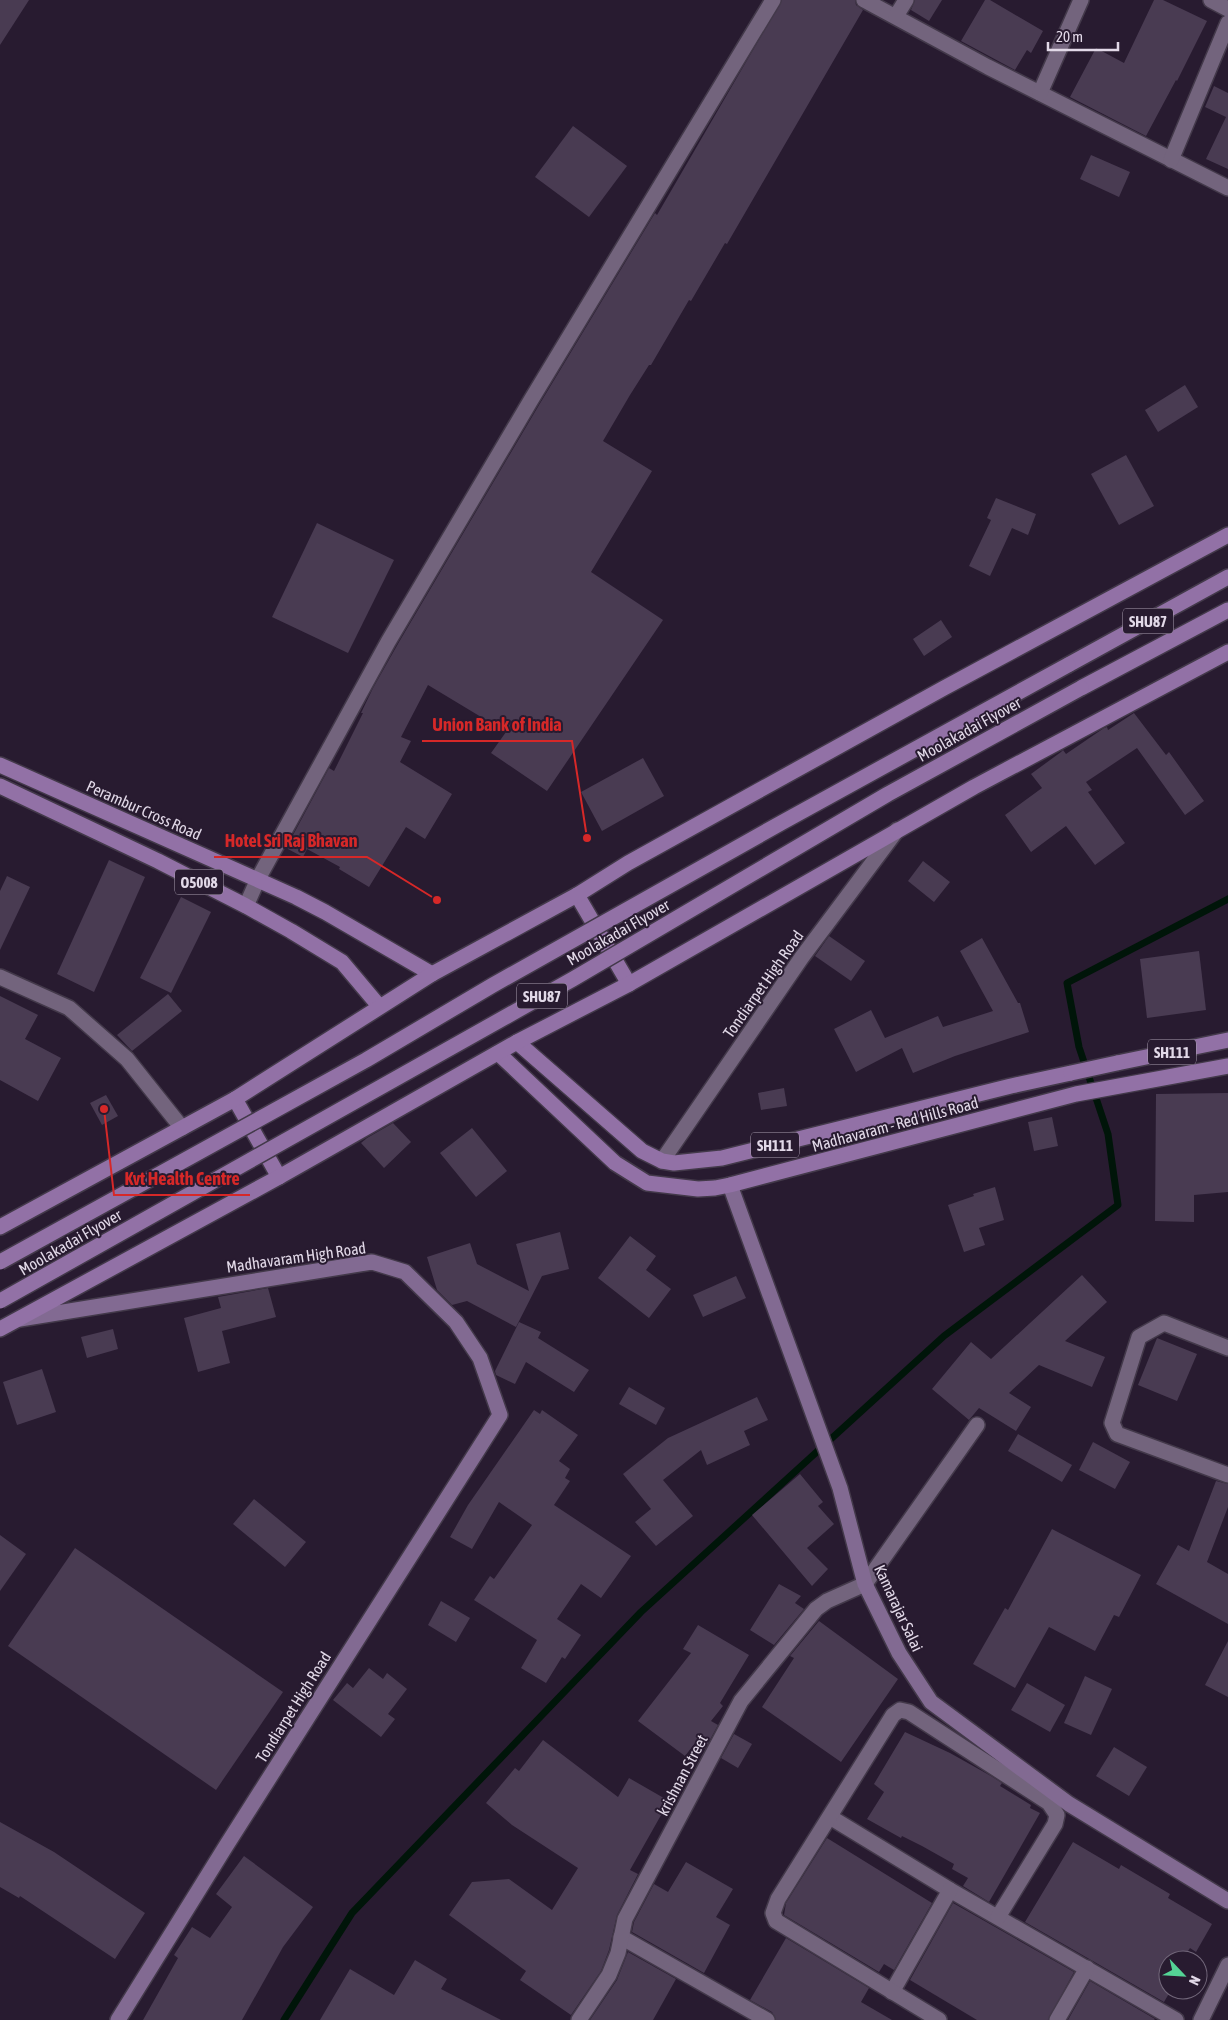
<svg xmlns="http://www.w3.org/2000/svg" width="1228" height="2020" viewBox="0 0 1228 2020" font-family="'Asap Condensed',sans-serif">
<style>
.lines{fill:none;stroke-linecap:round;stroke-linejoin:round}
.stream{stroke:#001509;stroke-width:7}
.building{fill:#493b52}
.street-casing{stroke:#43394a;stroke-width:18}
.secondary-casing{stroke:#43394a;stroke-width:18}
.primary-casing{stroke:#43394a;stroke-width:18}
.street{stroke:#73647d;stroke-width:15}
.secondary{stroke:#826a92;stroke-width:15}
.primary{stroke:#9271a6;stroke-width:15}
.primary-bridge-casing{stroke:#43394a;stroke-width:18;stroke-linecap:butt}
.primary-bridge{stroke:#9271a6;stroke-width:15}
.labels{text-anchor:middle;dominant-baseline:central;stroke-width:4;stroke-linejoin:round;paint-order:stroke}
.shield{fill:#281b30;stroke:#aaa0b1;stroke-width:1}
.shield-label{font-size:15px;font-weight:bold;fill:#e2d9e8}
.street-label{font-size:16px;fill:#e2d9e8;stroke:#281b30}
.leader{fill:none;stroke:#d62828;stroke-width:2}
.callout-dot{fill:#d62828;stroke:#281b30;stroke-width:2}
.callout-label{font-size:18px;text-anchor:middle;font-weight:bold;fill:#d62828;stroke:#281b30;stroke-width:4;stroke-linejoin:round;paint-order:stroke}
</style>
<rect width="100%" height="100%" fill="#281b30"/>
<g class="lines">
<polyline class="stream" points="284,2020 352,1913 641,1612 944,1336 1118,1205 1108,1134 1079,1047 1067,983 1228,899"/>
</g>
<g class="building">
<polygon points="0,0 29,0 0,45"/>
<polygon points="782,0 855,0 856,5 863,10 727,244 725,243 691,301 689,300 651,365 649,365 630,395 603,441 652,471 591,572 663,620 547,791 491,753 506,732 428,685 401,737 411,741 400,762 452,794 425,839 406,827 369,887 339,869 340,867 307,849 303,857 286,848 329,768 334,771 363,713 361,713 373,688 399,642 539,405 655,213 657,215"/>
<polygon points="915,0 942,0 929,21 911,10"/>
<polygon points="985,0 990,0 1043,31 1031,53 1027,50 1015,70 961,41"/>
<polygon points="1154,0 1163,0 1207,21 1177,81 1176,80 1146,136 1070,97 1096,48 1124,63"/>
<polygon points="1214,86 1228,93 1228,169 1206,159 1226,117 1205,107"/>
<polygon points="573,126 627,166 589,217 535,177"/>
<polygon points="1091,155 1130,172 1119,197 1080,179"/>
<polygon points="1185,385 1198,407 1158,432 1145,410"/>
<polygon points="1126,455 1154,506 1119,525 1091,474"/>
<polygon points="996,498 1036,514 1028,535 1012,528 990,576 969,566 991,520 987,518"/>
<polygon points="317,523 394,560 348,653 272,617"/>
<polygon points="941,620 952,637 924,656 913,639"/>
<polygon points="1134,713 1166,755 1169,752 1204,801 1185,815 1137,748 1086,782 1092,790 1088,792 1125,843 1095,865 1066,826 1031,852 1005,815 1042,788 1031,774 1061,752 1063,750 1066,754 1104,728 1107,727 1108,730"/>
<polygon points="643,758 664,796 602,831 581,792"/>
<polygon points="109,860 145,877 94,992 57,974"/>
<polygon points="923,861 950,882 934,902 908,881"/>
<polygon points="7,876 30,887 0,950 0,891"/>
<polygon points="181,897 211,912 171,993 140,978"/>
<polygon points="829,936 865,961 851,981 815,956"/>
<polygon points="982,938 1018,1003 1020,1003 1029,1032 955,1056 913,1073 902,1048 856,1072 834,1029 871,1010 885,1038 938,1016 943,1027 993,1011 960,951"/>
<polygon points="1199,951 1206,1010 1147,1018 1140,959"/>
<polygon points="168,994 182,1011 132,1051 117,1035"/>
<polygon points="0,996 38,1015 25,1039 61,1058 38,1101 0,1080"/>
<polygon points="784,1088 787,1106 761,1110 758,1093"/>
<polygon points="1228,1093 1228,1192 1194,1195 1194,1222 1155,1221 1156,1094"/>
<polygon points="106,1095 118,1116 102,1125 90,1103"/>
<polygon points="1052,1117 1058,1146 1034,1151 1028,1122"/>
<polygon points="393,1123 411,1142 384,1168 361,1143 367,1138"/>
<polygon points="472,1128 507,1171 476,1197 440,1153"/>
<polygon points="995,1187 1004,1220 979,1228 985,1245 964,1252 948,1205 974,1196 973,1194"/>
<polygon points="560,1232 569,1269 542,1276 516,1327 467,1301 452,1305 437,1290 427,1257 470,1243 477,1264 529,1291 516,1244"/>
<polygon points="630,1236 656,1256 646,1270 671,1289 649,1318 598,1278"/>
<polygon points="1082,1275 1107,1302 1065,1341 1105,1357 1092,1387 1039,1365 1009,1393 1031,1407 1016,1431 979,1408 969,1420 932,1389 971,1342 991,1359"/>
<polygon points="736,1276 746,1298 703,1317 693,1295"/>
<polygon points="268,1288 276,1317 222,1331 230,1363 198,1372 184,1318 221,1308 218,1297"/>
<polygon points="519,1322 541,1332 538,1338 589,1370 574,1392 526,1362 515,1384 496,1375 495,1371"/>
<polygon points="113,1329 118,1349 87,1358 81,1337"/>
<polygon points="1157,1338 1197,1354 1177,1401 1138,1385"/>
<polygon points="42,1369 56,1412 17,1425 3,1382"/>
<polygon points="629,1387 665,1408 656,1425 619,1404"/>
<polygon points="757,1397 768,1420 744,1431 750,1445 707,1465 701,1450 663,1480 693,1516 656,1546 635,1522 651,1509 623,1474 668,1438"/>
<polygon points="534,1410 540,1414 542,1410 578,1435 559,1461 570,1469 565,1478 570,1481 554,1505 631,1556 601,1598 581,1584 557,1619 581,1635 565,1659 562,1657 546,1683 521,1668 537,1640 474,1600 490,1576 494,1579 532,1525 499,1502 472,1549 450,1537 468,1505"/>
<polygon points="1018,1434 1072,1465 1062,1482 1008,1451"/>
<polygon points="1093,1442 1130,1462 1115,1489 1079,1470"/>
<polygon points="800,1474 823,1502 818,1506 834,1524 807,1548 828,1569 812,1586 752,1515"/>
<polygon points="1216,1481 1228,1484 1228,1507 1207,1562 1228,1574 1228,1624 1156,1584 1178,1545 1189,1551"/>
<polygon points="254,1499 306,1542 285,1567 233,1524"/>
<polygon points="1052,1529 1141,1575 1119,1617 1114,1615 1095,1651 1049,1627 1015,1688 973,1664 1005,1608 1008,1610"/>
<polygon points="0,1535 26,1554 0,1591"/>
<polygon points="75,1548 283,1692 216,1790 8,1646"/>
<polygon points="779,1584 801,1596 795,1603 804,1609 774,1645 750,1630"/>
<polygon points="441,1601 470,1618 456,1642 428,1625"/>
<polygon points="819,1621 898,1679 841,1762 762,1707 794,1658 790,1656"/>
<polygon points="698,1625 749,1655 720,1703 723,1706 711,1721 718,1725 705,1749 695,1743 685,1756 638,1721 691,1653 683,1649"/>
<polygon points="1228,1641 1228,1697 1205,1685"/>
<polygon points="369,1668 383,1679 387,1673 407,1689 388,1714 395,1719 381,1737 333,1700 347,1683 353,1688"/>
<polygon points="1085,1676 1112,1689 1091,1735 1064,1723"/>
<polygon points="1027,1683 1065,1705 1050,1732 1011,1710"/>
<polygon points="905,1732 950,1753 991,1776 1002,1783 1000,1786 1031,1805 1030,1808 1040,1813 989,1902 963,1886 968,1878 952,1869 954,1864 922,1846 902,1836 901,1838 867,1819 884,1792 874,1784"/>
<polygon points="734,1734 752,1744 738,1768 721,1758"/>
<polygon points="543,1740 618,1797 629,1778 669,1801 630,1870 638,1874 617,1915 609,1950 601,1971 571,2015 520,1980 526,1971 449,1915 472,1882 509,1879 552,1910 578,1868 512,1825 486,1803 515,1768 519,1771"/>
<polygon points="1114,1747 1147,1767 1129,1796 1096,1776"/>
<polygon points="0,1822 54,1852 145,1913 115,1959 20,1896 19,1898 0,1887"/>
<polygon points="827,1838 932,1903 894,1970 884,1964 879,1972 784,1915 786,1903"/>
<polygon points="1073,1842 1119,1869 1121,1865 1170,1894 1168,1898 1212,1924 1196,1952 1190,1948 1182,1960 1168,1960 1168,1984 1164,1990 1171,1990 1164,2002 1025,1922"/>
<polygon points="244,1856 313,1907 283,1947 242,2020 143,2020 178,1958 174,1955 192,1927 210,1938 232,1907 216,1894"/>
<polygon points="686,1862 733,1889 716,1917 730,1925 704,1973 632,1932 634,1922 654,1884 668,1892"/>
<polygon points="953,1903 1074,1972 1048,2020 977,2020 910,1980"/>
<polygon points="786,1938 869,1988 861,2002 892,2020 776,2020 772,2012 750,2000"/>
<polygon points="628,1952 676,1979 653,2020 590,2020 617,1980"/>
<polygon points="415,1960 447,1979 441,1989 501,2020 320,2020 350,1969 394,1995"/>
<polygon points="1090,1981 1155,2019 1154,2020 1068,2020"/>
</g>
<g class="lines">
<g class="street-casing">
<g id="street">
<polyline points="864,0 988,67 1228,188"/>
<polyline points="1211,0 1228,9"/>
<polyline points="896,16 906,0"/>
<polyline points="1040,93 1081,0"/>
<polyline points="1171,160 1228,23"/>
<polyline points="246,906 258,879 388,642 531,400 773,0"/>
<polyline points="0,977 69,1008 127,1059 182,1128"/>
<polyline points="662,1161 802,957 897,830"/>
<polyline points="1228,1348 1164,1323 1139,1337 1112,1423 1117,1434 1228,1475"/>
<polyline points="830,1817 950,1890 1176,2020"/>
<polyline points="621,1937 767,2020"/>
<polyline points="892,1992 950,1890"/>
<polyline points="579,2020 609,1975 618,1953 625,1919 741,1701 816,1609 827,1601 865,1584 977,1425"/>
<polyline points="939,2020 776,1921 773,1913 778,1899 893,1715 900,1710 909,1712 1049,1803 1057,1815 1055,1824 998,1917"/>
<polyline points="1057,2020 1087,1968"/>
<polyline points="1201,2020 1228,1965"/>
</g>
</g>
<g class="secondary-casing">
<g id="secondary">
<polyline points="730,1185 840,1488 865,1584 899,1653 931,1702 1069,1804 1228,1901"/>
<polyline points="20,1319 372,1262 405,1272 456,1322 480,1358 500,1415 226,1846 118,2020"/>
</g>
</g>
<g class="primary-casing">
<g id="primary">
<polyline points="1068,665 1228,577"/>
<polyline points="1081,688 1228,610"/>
<polyline points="0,765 296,897 325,912 432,974"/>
<polyline points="0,786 158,861 246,906 291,931 342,962 379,1006"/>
<polyline points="577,895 629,984"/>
<polyline points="517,1042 642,1151 662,1161 674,1163 722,1158 1011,1086 1071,1073"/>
<polyline points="498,1053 615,1163 647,1183 698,1189 715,1188 730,1185 1076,1094 1228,1066"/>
<polyline points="1117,1063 1228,1040"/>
<polyline points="235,1099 279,1177"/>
<polyline points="0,1227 235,1099 432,974 577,895 628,863 944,688 1228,535"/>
<polyline points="0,1329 279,1177 517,1042 629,984 974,787 1228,652"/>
</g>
</g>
<use href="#street" class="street"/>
<use href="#secondary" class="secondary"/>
<use href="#primary" class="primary"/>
<g class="primary-bridge-casing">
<g id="primary-bridge">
<polyline points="1071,1073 1117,1063"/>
<polyline points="0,1262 366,1060 493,985 781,823 1068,665"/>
<polyline points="0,1301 573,979 888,794 1081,688"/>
</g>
</g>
<use href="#primary-bridge" class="primary-bridge"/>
</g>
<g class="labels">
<g class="shield">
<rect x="1123" y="608.5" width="50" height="25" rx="4"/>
<rect x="175" y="869.5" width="48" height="25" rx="4"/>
<rect x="517" y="983.5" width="50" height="25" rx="4"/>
<rect x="1148" y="1039.5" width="48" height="25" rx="4"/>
<rect x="751" y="1132.5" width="48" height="25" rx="4"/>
</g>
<g class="shield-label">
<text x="1148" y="621">SHU87</text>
<text x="199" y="882">O5008</text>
<text x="542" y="996">SHU87</text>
<text x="1172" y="1052">SH111</text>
<text x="775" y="1145">SH111</text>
</g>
<g class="street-label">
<text transform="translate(969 729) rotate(-29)">Moolakadai Flyover</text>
<text transform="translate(144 810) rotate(24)">Perambur Cross Road</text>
<text transform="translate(618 932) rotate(-30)">Moolakadai Flyover</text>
<text transform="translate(763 984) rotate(-55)">Tondiarpet High Road</text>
<text transform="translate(895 1124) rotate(-15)">Madhavaram - Red Hills Road</text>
<text transform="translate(70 1242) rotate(-30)">Moolakadai Flyover</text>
<text transform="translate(296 1257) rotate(-8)">Madhavaram High Road</text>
<text transform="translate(899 1608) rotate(65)">Kamarajar Salai</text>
<text transform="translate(293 1707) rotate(-58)">Tondiarpet High Road</text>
<text transform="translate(682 1775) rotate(-62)">krishnan Street</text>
</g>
</g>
<path class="leader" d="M587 838L572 741H422M437 900L367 857H214M104 1109L114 1195H250"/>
<g class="callout-dot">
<circle cx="587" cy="838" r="5"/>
<circle cx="437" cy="900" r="5"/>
<circle cx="104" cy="1109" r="5"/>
</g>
<g class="callout-label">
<text x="497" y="731">Union Bank of India</text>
<text x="291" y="847">Hotel Sri Raj Bhavan</text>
<text x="182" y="1185">Kvt Health Centre</text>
</g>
<g transform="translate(1183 1975) rotate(115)"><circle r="24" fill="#281b30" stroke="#72677a"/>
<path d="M0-4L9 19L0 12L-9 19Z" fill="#54d395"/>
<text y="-8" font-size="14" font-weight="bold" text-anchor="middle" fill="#e2d9e8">N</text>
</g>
<path d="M1048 42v8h70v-8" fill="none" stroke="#e2d9e8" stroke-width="2.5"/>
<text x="1056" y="42" font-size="15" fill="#e2d9e8" stroke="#281b30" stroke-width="4" paint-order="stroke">20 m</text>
</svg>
